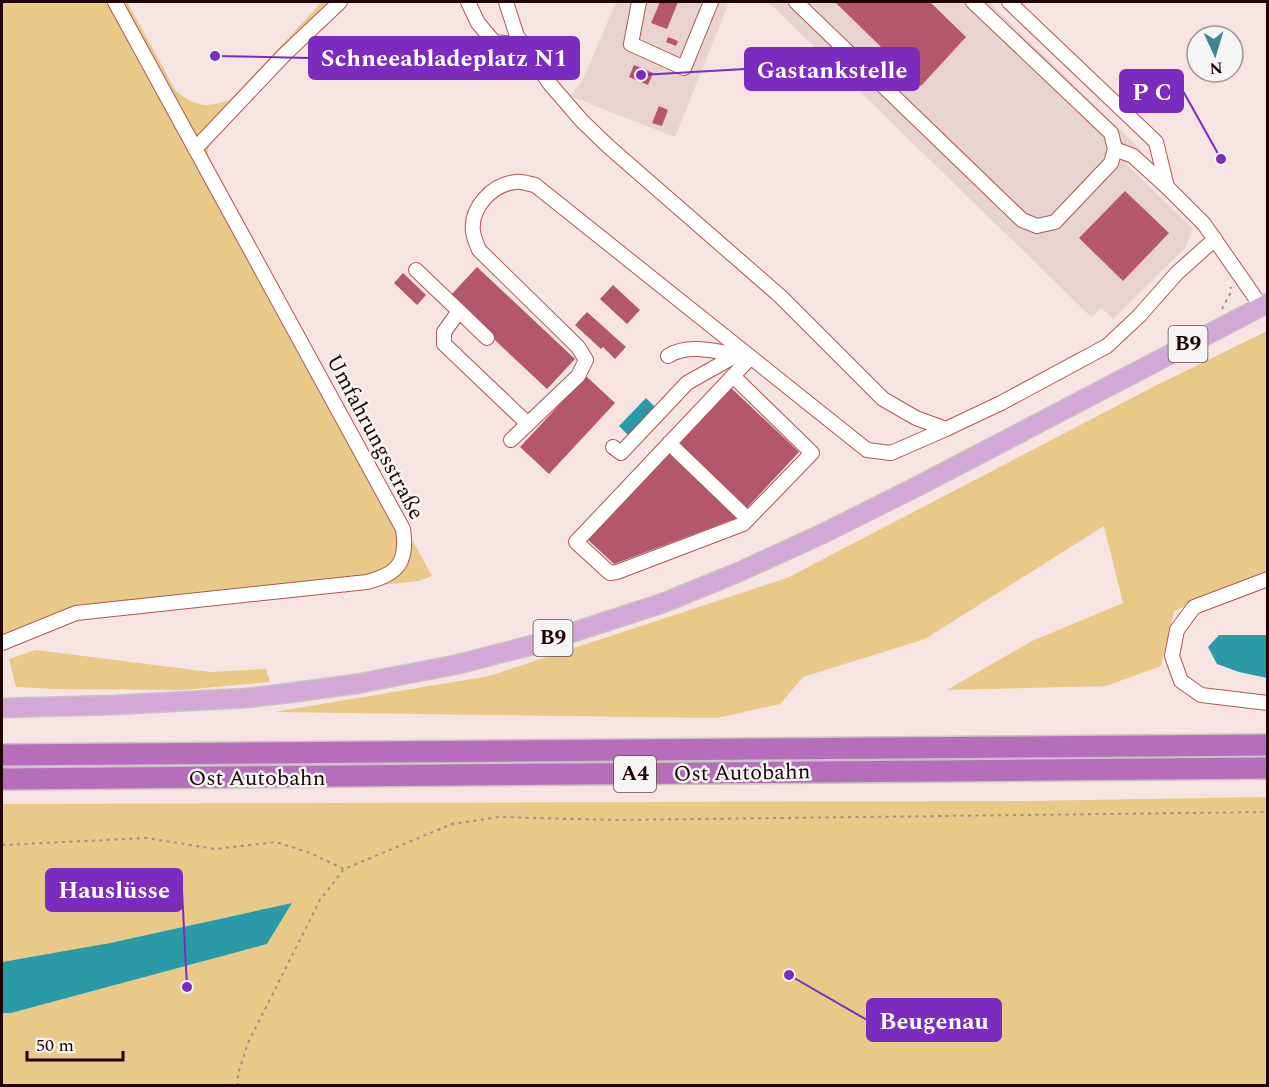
<svg xmlns="http://www.w3.org/2000/svg" width="1269" height="1087" viewBox="0 0 1269 1087" font-family="Spectral,serif">
<style>
.built{fill:#e9d3d0}
.green{fill:#e8c987}
.water{fill:#299aa6}
.building{fill:#b3566e}
.lines{fill:none;stroke-linecap:round;stroke-linejoin:round}
.minor-casing{stroke:#ab5953;stroke-width:16}
.major-casing{stroke:#c9c3c3;stroke-width:21}
.highway-casing{stroke:#c9c3c3;stroke-width:24}
.path{stroke:#a68f8e;stroke-width:2;stroke-dasharray:3 4.5;stroke-linecap:butt}
.minor{stroke:#fff;stroke-width:14}
.major{stroke:#d3a8d6;stroke-width:18}
.highway{stroke:#b66eba;stroke-width:21}
.labels{text-anchor:middle;dominant-baseline:central;stroke-width:5;stroke-linejoin:round;paint-order:stroke}
.shield{fill:#f5f5f5;stroke:#604c4c;stroke-width:1.5}
.shield-label{font-size:21px;font-weight:bold;fill:#200303}
.street-label{font-size:22px;fill:#200303;stroke:#f5f5f5}
.leader{fill:none;stroke:#7b2cbf;stroke-width:2}
.callout-dot{fill:#7b2cbf;stroke:#f5f5f5;stroke-width:2}
.callout{fill:#7b2cbf;stroke:#7b2cbf;stroke-width:2}
.callout-label{font-size:24px;text-anchor:middle;font-weight:bold;fill:#fff}
</style>
<rect width="100%" height="100%" fill="#f7e3e1"/>
<g class="built">
<polygon points="616,2 729,2 675,137 570,96 582,82"/>
<polygon points="768,2 989,2 1140,149 1126,164 1193,229 1185,248 1113,319 1102,308 1091,317"/>
</g>
<g class="green">
<path d="M 2,2 L 127,2 L 176,91 C 196,107 206,108 230,100 L 322,2 L 331,2 L 234,103 L 208,149 L 209,171 L 432,576 L 419,581 L 76,617 L 2,648 Z"/>
<polygon points="1267,331 1267,584 1252,577 1174,611 1161,666 1106,686 947,690 1032,641 1123,603 1104,526 925,639 803,677 780,704 717,718 274,712 489,676 787,578 1155,386"/>
<polygon points="36,650 210,672 266,669 270,682 182,690 54,689 16,687 9,659"/>
<polygon points="1267,797 1267,1085 2,1085 2,1013 11,1013 267,944 292,903 110,943 2,962 2,804 1027,801"/>
</g>
<g class="water">
<polygon points="646,398 656,408 629,436 619,426"/>
<polygon points="1219,635 1267,635 1267,678 1239,672 1217,664 1208,647"/>
<polygon points="292,903 267,944 11,1013 2,1013 2,962 110,943"/>
</g>
<g class="building">
<polygon points="660,2 678,2 667,29 651,23"/>
<polygon points="835,2 930,2 966,37 921,86"/>
<polygon points="668,37 678,41 676,46 666,42"/>
<polygon points="634,65 653,73 648,85 629,77"/>
<polygon points="659,106 668,110 662,126 652,123"/>
<polygon points="1125,191 1169,233 1123,281 1079,238"/>
<polygon points="477,267 575,359 547,389 449,297"/>
<polygon points="403,273 426,295 417,305 394,283"/>
<polygon points="613,285 640,310 627,324 600,299"/>
<polygon points="587,312 626,347 615,359 603,347 601,349 575,325"/>
<polygon points="586,376 615,403 549,474 520,447"/>
<polygon points="729,386 799,452 746,509 675,443"/>
<polygon points="667,452 737,518 614,564 586,538"/>
</g>
<g class="lines">
<g class="minor-casing">
<g id="minor">
<polyline points="468,2 478,23 494,42 523,45"/>
<polyline points="506,2 517,36 550,84 582,121 609,147 780,296 883,399 916,418 946,429"/>
<polyline points="639,2 631,44 684,68 711,2"/>
<polyline points="796,2 1022,220 1037,226 1055,222 1111,163 1115,149 1111,133 973,2"/>
<polyline points="1009,2 1156,142 1167,187 1204,224 1261,306"/>
<polyline points="195,149 285,54 340,2"/>
<polyline points="1115,149 1133,156 1167,187"/>
<polyline points="416,270 459,311 444,332 444,344 528,424"/>
<polyline points="459,311 487,338"/>
<path d="M 668,356 C 687,343 716,351 737,355"/>
<polyline points="733,376 812,453 748,519"/>
<path d="M 511,440 L 578,376 L 586,360 L 578,347 L 479,250 C 477,245 474,238 473,232 C 470,208 492,184 516,182 C 521,181 529,184 535,185 L 867,450 L 891,453 L 946,429 L 1001,403 L 1107,346 L 1139,316 L 1177,273 L 1215,239"/>
<polyline points="669,443 748,519 743,524 617,572 610,573 576,542 750,358"/>
<polyline points="613,447 621,453 687,383 742,352"/>
<polyline points="1268,579 1194,607 1177,630 1172,656 1181,681 1201,695 1268,703"/>
<path d="M 2,643 L 76,613 L 367,582 C 398,574 408,562 403,529 L 115,2"/>
</g>
</g>
<g class="major-casing">
<polyline id="major" points="2,708 114,705 246,698 289,693 356,684 459,664 540,643 663,603 739,572 822,534 922,484 1268,303"/>
</g>
<g class="highway-casing">
<g id="highway">
<polyline points="2,755 1268,745"/>
<polyline points="2,779 1268,768"/>
</g>
</g>
<g class="path">
<polyline points="1222,309 1230,294 1231,287"/>
<polyline points="2,845 147,838 215,849 276,842 310,853 344,869"/>
<polyline points="238,1086 238,1074 248,1043 320,900 344,869 452,824 499,817 617,820 1268,812"/>
</g>
<use href="#minor" class="minor"/>
<use href="#major" class="major"/>
<use href="#highway" class="highway"/>
</g>
<g class="labels">
<g class="shield">
<rect x="1168.5" y="326" width="39" height="36" rx="4.5"/>
<rect x="533.5" y="620" width="39" height="36" rx="4.5"/>
<rect x="614" y="756" width="42" height="36" rx="4.5"/>
</g>
<g class="shield-label">
<text x="1188" y="344">B9</text>
<text x="553" y="638">B9</text>
<text x="635" y="774">A4</text>
</g>
<g class="street-label">
<text transform="translate(375 437) rotate(62)">Umfahrungsstraße</text>
<text transform="translate(742 773) rotate(-1)">Ost Autobahn</text>
<text x="257" y="778">Ost Autobahn</text>
</g>
</g>
<path class="leader" d="M215 56L309 58M641 75L745 69M1221 159L1183 91M187 987L182 890M789 975L867 1020"/>
<g class="callout-dot">
<circle cx="215" cy="56" r="6"/>
<circle cx="641" cy="75" r="6"/>
<circle cx="1221" cy="159" r="6"/>
<circle cx="187" cy="987" r="6"/>
<circle cx="789" cy="975" r="6"/>
</g>
<g class="callout">
<rect x="309" y="37" width="270" height="42" rx="6"/>
<rect x="745" y="48" width="174" height="42" rx="6"/>
<rect x="1120" y="70" width="63" height="42" rx="6"/>
<rect x="46" y="869" width="136" height="42" rx="6"/>
<rect x="867" y="999" width="134" height="42" rx="6"/>
</g>
<g class="callout-label">
<text x="444" y="66">Schneeabladeplatz N1</text>
<text x="832" y="78">Gastankstelle</text>
<text x="1152" y="100">P C</text>
<text x="114" y="898">Hauslüsse</text>
<text x="934" y="1029">Beugenau</text>
</g>
<rect width="1269" height="1087" fill="none" stroke="#200303" stroke-width="6"/>
<g transform="translate(1215 54) rotate(176)"><circle r="28" fill="#f5f5f5" stroke="#a09494" stroke-width="1.5"/>
<path d="M0-4.5L10 22L0 15L-10 22Z" fill="#3e858d"/>
<text y="-9" font-size="16" font-weight="bold" text-anchor="middle" fill="#200303">N</text>
</g>
<path d="M27 1051v9h96v-9" fill="none" stroke="#200303" stroke-width="3"/>
<text x="36" y="1051" font-size="18" fill="#200303" stroke="#f5f5f5" stroke-width="4.5" paint-order="stroke">50 m</text>
</svg>
